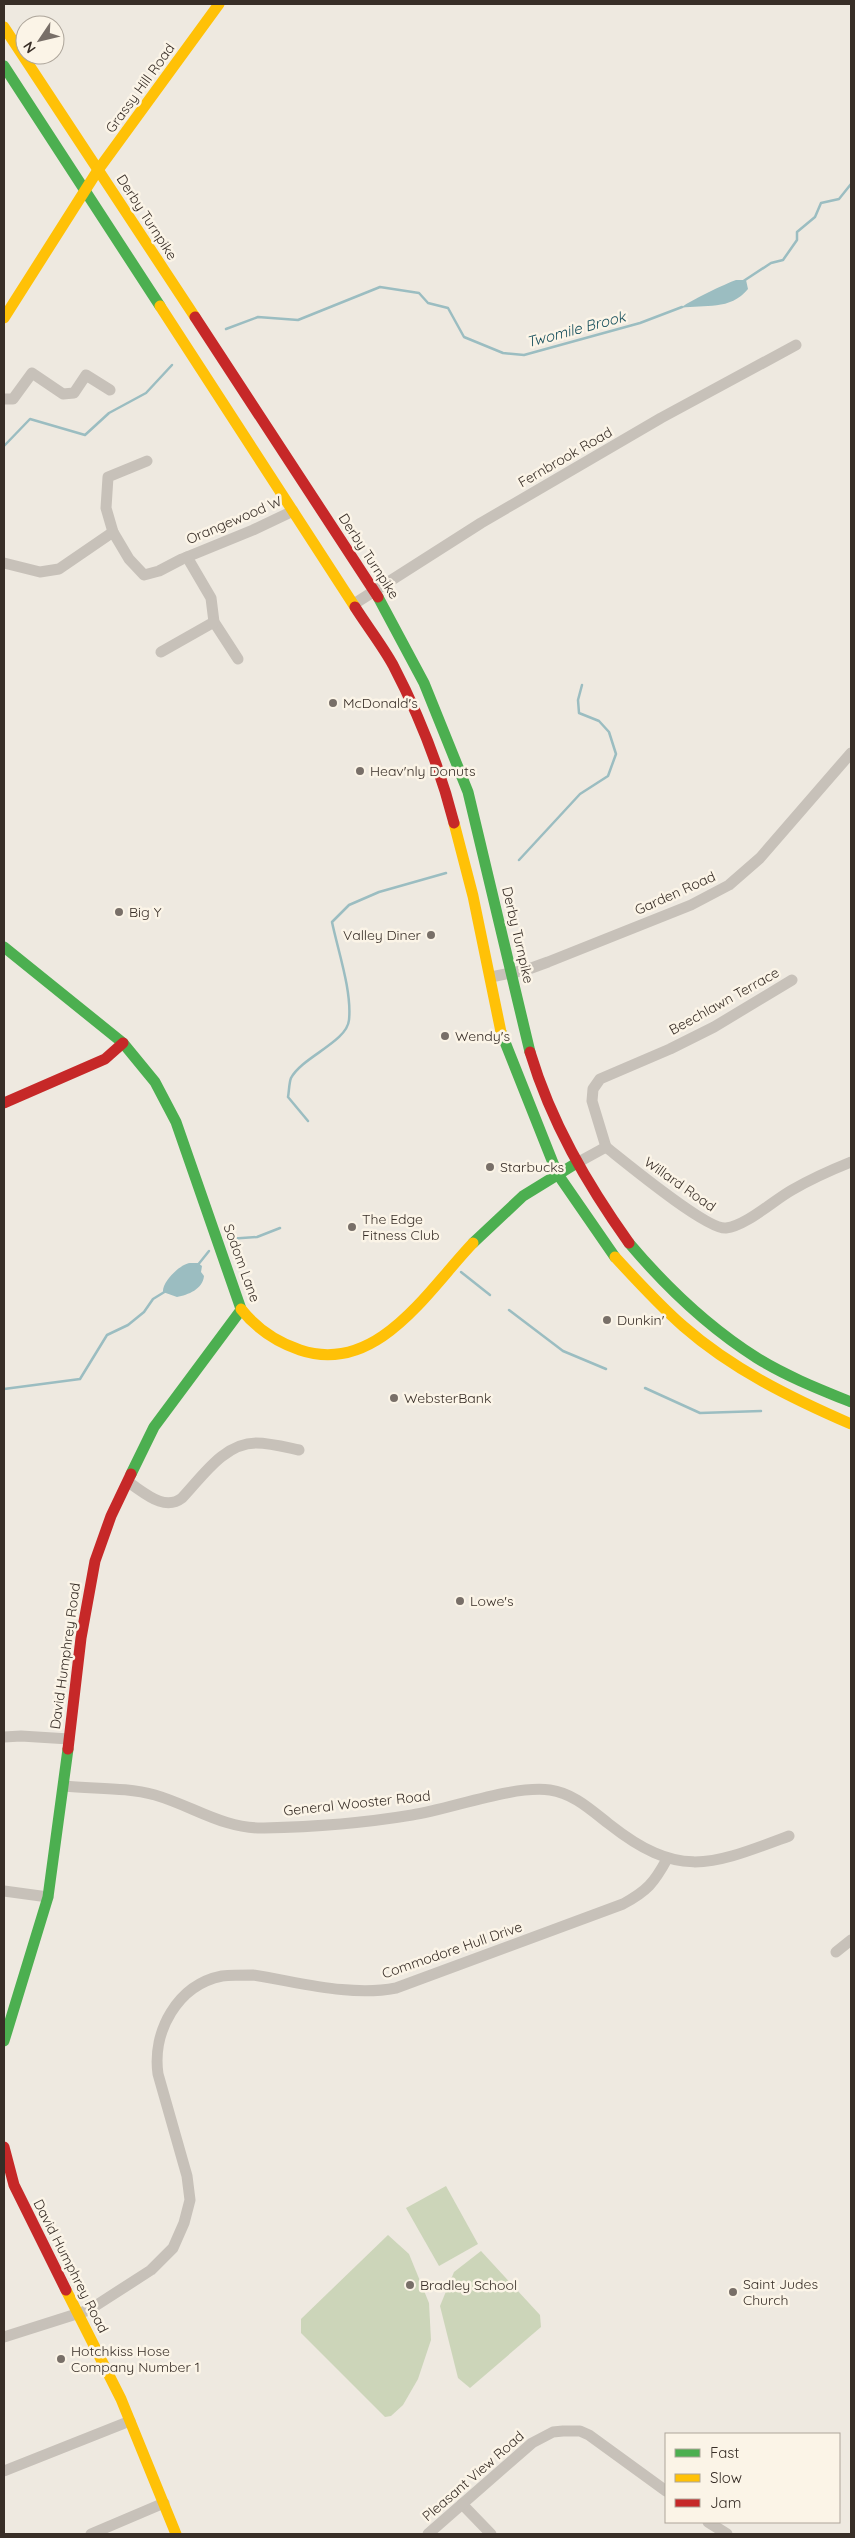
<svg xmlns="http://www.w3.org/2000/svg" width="855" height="2538" viewBox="0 0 855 2538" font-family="Quicksand,sans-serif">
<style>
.green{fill:#ccd5b9}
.water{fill:#9bbdc1}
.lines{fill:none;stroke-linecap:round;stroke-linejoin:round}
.stream{stroke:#9bbdc1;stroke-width:2.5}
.street{stroke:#c7c1b9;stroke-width:11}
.fast{stroke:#4caf50;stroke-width:11}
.slow{stroke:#ffc107;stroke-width:11}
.jam{stroke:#c62828;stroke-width:11}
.poi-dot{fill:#786f68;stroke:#fbf4e7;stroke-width:2}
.labels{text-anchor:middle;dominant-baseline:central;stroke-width:5;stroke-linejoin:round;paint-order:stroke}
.street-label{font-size:14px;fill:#382e27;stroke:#fbf4e7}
.poi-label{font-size:14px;fill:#382e27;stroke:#fbf4e7;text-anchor:start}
.water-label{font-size:15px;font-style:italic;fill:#19515e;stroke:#fbf4e7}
</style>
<rect width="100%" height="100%" fill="#eee9e0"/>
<g class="green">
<polygon points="446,2186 478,2244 439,2266 406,2208"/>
<polygon points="388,2235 409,2254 429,2303 431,2340 418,2379 403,2405 391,2416 385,2417 301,2333 301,2319"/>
<polygon points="481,2251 540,2315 541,2327 470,2388 458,2378 440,2306 454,2272"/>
</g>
<g class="water">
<path d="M 736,280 L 746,280 L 748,289 C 730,311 705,304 681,308 C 685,303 727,283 736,280 Z"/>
<path d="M 198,1263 L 202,1266 L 201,1272 L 204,1276 C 203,1289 188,1295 177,1297 L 163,1292 C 162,1282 180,1264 190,1263 C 193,1263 195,1263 198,1263 Z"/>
</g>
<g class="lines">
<g class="stream">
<polyline points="742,282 771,263 783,260 797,240 797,232 815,217 821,203 839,199 851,184"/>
<polyline points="226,329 258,317 298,320 380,287 419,293 428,303 448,308 464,337 503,353 524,355 640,323 682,307"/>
<polyline points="4,446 30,419 85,435 109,413 146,393 172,365"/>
<polyline points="519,860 580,794 608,776 616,754 609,732 599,721 579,713 578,700 582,685"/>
<path d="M 308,1121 L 288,1097 C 289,1092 289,1083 291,1078 C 302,1057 347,1042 349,1020 C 352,991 338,951 332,922 L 349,905 L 379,892 L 446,873"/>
<polyline points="228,1239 257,1237 280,1228"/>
<polyline points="197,1266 209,1251"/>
<polyline points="461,1272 490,1295"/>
<polyline points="509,1310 563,1351 606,1369"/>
<polyline points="645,1388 700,1413 761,1411"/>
<polyline points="4,1389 80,1379 107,1335 128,1325 144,1312 153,1299 166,1291"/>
</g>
<g class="street">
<polyline points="4,399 13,399 32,373 63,394 74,393 86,375 110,390"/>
<polyline points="113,532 106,508 108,477 147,461"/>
<polyline points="187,557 211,598 214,622 238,659"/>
<polyline points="4,563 40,572 59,569 113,532 129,559 144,575 159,571 182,559 253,530 293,511"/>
<polyline points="354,604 481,523 661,418 796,345"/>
<polyline points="161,652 214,622"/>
<polyline points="491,977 526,970 548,962 691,905 729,885 760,858 851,753"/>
<polyline points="606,1147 592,1101 593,1089 600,1079 670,1049 714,1027 792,980"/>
<path d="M 575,1164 L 606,1147 C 625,1162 707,1230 726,1228 C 746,1226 774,1200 792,1190 C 811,1179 831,1170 851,1162"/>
<path d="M 128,1482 C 144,1492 164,1512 182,1498 C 202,1477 224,1443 256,1443 C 270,1443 285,1447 299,1450"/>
<polyline points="4,1737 21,1736 69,1739"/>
<path d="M 64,1786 C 94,1789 126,1787 155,1795 C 193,1806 223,1829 264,1828 C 313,1827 364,1823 412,1815 C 451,1809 513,1785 550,1790 C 573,1793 591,1810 609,1824 C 680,1880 711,1865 789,1836"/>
<polyline points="4,1891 48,1897"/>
<polyline points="836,1952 851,1940"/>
<path d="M 4,2337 L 89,2310 L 151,2270 L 173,2248 L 184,2223 L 190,2200 L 187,2176 L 158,2074 C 152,2032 177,1985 222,1976 C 232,1975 243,1975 253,1975 C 299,1982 350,1997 396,1988 L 623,1904 C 647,1891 654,1883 667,1859"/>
<polyline points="4,2471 130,2421"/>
<polyline points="462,2504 491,2534"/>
<polyline points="708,2522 727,2534"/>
<polyline points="91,2534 164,2503"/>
<polyline points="428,2534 532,2443 553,2432 563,2431 580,2431 589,2435 666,2491"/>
</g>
<g class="fast">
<polyline points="4,66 160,306"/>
<polyline points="378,597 424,683 468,792 530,1052"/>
<polyline points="4,947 123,1043 155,1082 176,1122 241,1309"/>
<polyline points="501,1032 557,1173 615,1257"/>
<polyline points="473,1243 523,1196 575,1164"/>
<path d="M 629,1243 C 667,1288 708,1327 757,1358 C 786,1376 819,1389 851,1402"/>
<polyline points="131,1474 154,1427 241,1310"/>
<polyline points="4,2041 48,1897 68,1749"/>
</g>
<g class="slow">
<polyline points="4,27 195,317"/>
<polyline points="160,306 355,607"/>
<polyline points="4,318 98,170 219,4"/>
<polyline points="454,823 473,896 501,1032"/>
<path d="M 615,1257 C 637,1281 659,1305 683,1326 C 732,1369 791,1398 851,1424"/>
<path d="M 241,1309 C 256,1328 277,1342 300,1350 C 377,1376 428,1290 473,1243"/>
<polyline points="66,2290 121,2399 176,2534"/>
</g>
<g class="jam">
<polyline points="195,317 378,597"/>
<path d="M 355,607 C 367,626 382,645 393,665 C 419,715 440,768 454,823"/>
<path d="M 530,1052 C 551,1122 587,1184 629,1243"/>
<polyline points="4,1103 105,1059 123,1043"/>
<polyline points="68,1749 81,1638 95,1561 111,1516 131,1474"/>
<polyline points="4,2147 14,2185 66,2290"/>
</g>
</g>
<g class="poi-dot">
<circle cx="333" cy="703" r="5"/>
<circle cx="360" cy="771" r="5"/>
<circle cx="119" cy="912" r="5"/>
<circle cx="431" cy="935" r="5"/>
<circle cx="445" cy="1036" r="5"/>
<circle cx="490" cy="1167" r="5"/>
<circle cx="352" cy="1227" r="5"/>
<circle cx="607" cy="1320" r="5"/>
<circle cx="394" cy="1398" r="5"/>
<circle cx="460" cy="1601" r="5"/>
<circle cx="410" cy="2285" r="5"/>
<circle cx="733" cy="2292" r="5"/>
<circle cx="61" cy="2359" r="5"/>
</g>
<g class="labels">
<g class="street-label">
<text transform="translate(140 88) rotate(-54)">Grassy Hill Road</text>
<text transform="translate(147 217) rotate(57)">Derby Turnpike</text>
<text transform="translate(565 457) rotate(-30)">Fernbrook Road</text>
<text transform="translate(234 520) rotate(-23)">Orangewood W</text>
<text transform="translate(369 556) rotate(57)">Derby Turnpike</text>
<text transform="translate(675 893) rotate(-24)">Garden Road</text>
<text transform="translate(518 935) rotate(77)">Derby Turnpike</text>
<text transform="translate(724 1001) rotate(-29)">Beechlawn Terrace</text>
<text transform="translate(680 1184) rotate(35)">Willard Road</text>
<text transform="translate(242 1263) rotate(70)">Sodom Lane</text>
<text transform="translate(65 1656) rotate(-82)">David Humphrey Road</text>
<text transform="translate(357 1803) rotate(-6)">General Wooster Road</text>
<text transform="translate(452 1950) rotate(-19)">Commodore Hull Drive</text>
<text transform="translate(71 2266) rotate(63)">David Humphrey Road</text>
<text transform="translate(473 2476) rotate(-41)">Pleasant View Road</text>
</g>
<g class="poi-label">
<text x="343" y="703">McDonald's</text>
<text x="370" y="771">Heav'nly Donuts</text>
<text x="129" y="912">Big Y</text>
<text x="421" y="935" text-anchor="end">Valley Diner</text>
<text x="455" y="1036">Wendy's</text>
<text x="500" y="1167">Starbucks</text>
<text x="362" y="1219">The Edge<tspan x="362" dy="16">Fitness Club</tspan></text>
<text x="617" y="1320">Dunkin'</text>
<text x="404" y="1398">WebsterBank</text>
<text x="470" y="1601">Lowe's</text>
<text x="743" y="2284">Saint Judes<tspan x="743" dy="16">Church</tspan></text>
<text x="420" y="2285">Bradley School</text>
<text x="71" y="2351">Hotchkiss Hose<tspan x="71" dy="16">Company Number 1</tspan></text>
</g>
<g class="water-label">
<text transform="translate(576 329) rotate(-15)">Twomile Brook</text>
</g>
</g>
<rect width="855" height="2538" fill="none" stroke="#382e27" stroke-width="10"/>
<rect x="665" y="2433" width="175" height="90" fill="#fbf4e7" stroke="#ada59a"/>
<rect x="675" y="2449" width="25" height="8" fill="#4caf50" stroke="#ada59a"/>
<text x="710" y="2458" font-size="15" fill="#382e27">Fast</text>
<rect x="675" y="2474" width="25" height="8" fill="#ffc107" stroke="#ada59a"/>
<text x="710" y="2483" font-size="15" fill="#382e27">Slow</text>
<rect x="675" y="2499" width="25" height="8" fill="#c62828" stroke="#ada59a"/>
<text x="710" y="2508" font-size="15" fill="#382e27">Jam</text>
<g transform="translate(40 40) rotate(235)"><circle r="24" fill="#fbf4e7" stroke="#ada59a"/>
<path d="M0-4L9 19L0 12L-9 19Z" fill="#786f68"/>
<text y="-8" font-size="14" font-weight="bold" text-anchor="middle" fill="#382e27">N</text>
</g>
</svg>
